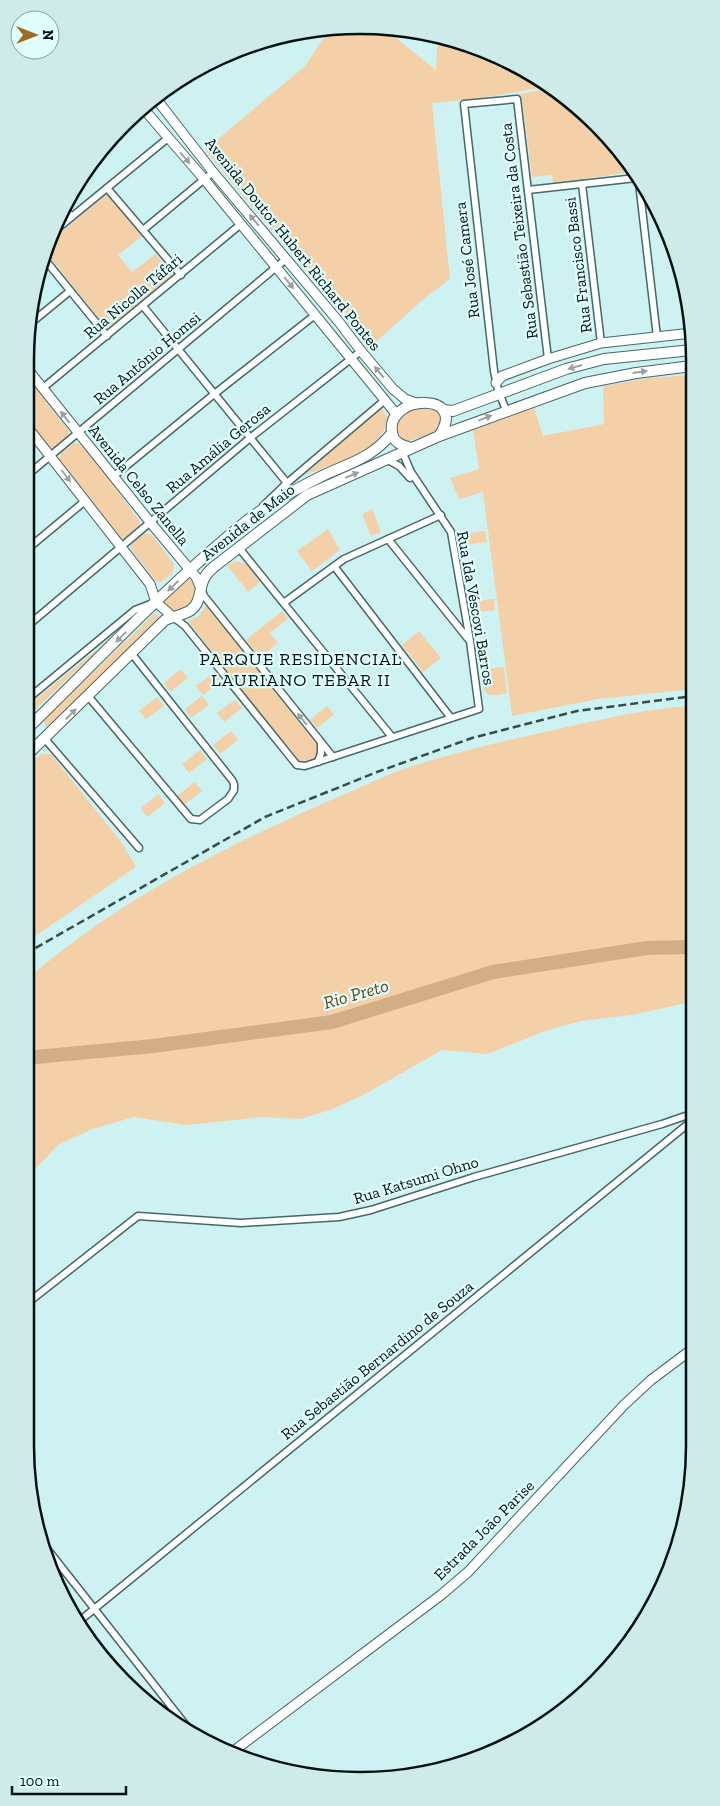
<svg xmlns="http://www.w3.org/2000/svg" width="720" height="1806" viewBox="0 0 720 1806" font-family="'Zilla Slab',serif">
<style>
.green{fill:#f4d0a8}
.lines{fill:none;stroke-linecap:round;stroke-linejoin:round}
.river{stroke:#d2ae86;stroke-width:14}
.street-casing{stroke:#466866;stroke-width:9}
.secondary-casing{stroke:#466866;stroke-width:11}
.primary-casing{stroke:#466866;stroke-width:12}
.street{stroke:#fff;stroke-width:6}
.secondary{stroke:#fff;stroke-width:9}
.primary{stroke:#fff;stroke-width:10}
.rail{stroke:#394b4b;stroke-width:2.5;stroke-dasharray:8 4;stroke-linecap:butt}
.oneway{fill:#9ba0a0}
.labels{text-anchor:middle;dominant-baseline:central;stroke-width:4.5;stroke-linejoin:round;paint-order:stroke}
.street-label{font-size:16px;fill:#051111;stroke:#e0fefc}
.neighbourhood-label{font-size:18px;letter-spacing:1px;fill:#051111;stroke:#e0fefc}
.water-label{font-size:18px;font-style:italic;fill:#684414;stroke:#e0fefc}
.rim{fill:none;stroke:#051111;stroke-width:2.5}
</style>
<rect width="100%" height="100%" fill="#cdf2f1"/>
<g class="green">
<polygon points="338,26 382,27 436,70 437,46 468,43 546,81 551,86 474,99 432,103 450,279 427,296 368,349 318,286 205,150 305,66 331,27"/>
<polygon points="553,88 612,139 625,161 626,173 553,183 552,175 532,177 523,106 519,94"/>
<polygon points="107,194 142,236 118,255 132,272 156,254 173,276 109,331 44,250 47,244"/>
<polygon points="25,374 69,431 68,436 55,447 50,448 46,445 25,419"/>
<polygon points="692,375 693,689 598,699 512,716 483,492 459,499 450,478 479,469 473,430 534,407 543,436 604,424 603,386 649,378"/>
<path d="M 381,408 L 388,418 C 382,454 333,464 304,475 Z"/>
<path d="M 417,408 L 437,410 L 442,414 L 440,430 L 430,434 L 425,439 L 417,438 L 406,443 L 397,438 C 396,421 400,414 417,408 Z"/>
<polygon points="74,443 81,444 96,461 139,520 140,527 129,538 121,540 59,461 61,453"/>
<polygon points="372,509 381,532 371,536 362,514"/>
<polygon points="328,529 340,550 312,571 297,551"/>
<polygon points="485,531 487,542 464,545 462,534"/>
<path d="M 143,534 L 151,534 L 174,564 C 175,574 167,578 159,583 L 156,581 L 131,549 L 131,543 Z"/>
<polygon points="236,561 246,564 260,582 248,592 227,565"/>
<path d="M 189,575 C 202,588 196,596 188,608 C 173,612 173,612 161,604 Z"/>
<polygon points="494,599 495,610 473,613 471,602"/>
<polygon points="207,603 319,745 315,759 302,761 296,760 188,621 199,616"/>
<polygon points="282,611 288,619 270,633 278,643 260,658 246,640"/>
<polygon points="154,614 163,618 52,727 46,727 44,720"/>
<polygon points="419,631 441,658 423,672 402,645"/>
<polygon points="110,639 25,719 25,708"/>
<path d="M 504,667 L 507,693 C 482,699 484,692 481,670 Z"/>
<polygon points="181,669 188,678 170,692 164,683"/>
<polygon points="214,672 221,681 203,695 196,686"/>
<polygon points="202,696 209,705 191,718 185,709"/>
<polygon points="157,697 164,706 146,719 139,711"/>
<polygon points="235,700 242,708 224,722 217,713"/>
<polygon points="327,706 334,714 317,728 310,720"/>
<path d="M 693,706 L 694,1001 L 632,1015 L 580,1021 L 545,1031 L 488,1054 L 442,1050 L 365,1094 L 330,1110 L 300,1119 L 263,1117 L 186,1125 L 134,1117 L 92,1129 L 58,1145 L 36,1168 L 25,1170 L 25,981 C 114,903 221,848 329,801 C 357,789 385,775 413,766 C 462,750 512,739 563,728 C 606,718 649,708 693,706 Z"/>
<polygon points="231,731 238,740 220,754 213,745"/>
<polygon points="200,750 207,759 189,773 182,764"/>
<polygon points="41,754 51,754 122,843 136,867 25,943 25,769"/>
<polygon points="195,782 202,791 184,805 177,796"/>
<polygon points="158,794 165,803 147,817 141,808"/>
</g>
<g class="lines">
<polyline class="river" points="25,1058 153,1046 332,1022 493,972 647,948 694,947"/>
<g class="street-casing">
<g id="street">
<polyline points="399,28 403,31 422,32"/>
<polyline points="639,183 657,337"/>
<polyline points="582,184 601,343"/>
<polyline points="107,188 181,275"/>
<polyline points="528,190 636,178"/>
<polyline points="63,207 71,216"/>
<polyline points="143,230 213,172"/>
<polyline points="52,233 168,138"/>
<polyline points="42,256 107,336"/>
<polyline points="143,306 287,483"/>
<polyline points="31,323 70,291"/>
<polyline points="43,388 241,224"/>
<polyline points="506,410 498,390 494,371 464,104 517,99 548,359"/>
<polyline points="388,460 399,466 410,478"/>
<polyline points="114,476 213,395 315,315"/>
<polyline points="25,477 286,259"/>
<polyline points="263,506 287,483 385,400"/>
<polyline points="388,539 469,640"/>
<polyline points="239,548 392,737"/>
<polyline points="25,551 85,501"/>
<polyline points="334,566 451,718"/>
<polyline points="201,589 204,596 333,757"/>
<polyline points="285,602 344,559 441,515"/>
<polyline points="173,617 185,626 292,759 297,765 305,766 479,709 470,641 451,532 411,472 402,451"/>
<polyline points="25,628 250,438 361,351"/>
<polyline points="88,696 191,819 200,820 228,799 234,790 234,784 232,780 132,654"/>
<polyline points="25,701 135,610 153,603"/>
<polyline points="45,739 139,848"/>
<polyline points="318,762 321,753 321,742"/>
<polyline points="25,1305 138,1216 241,1223 339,1217 371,1210 474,1177 662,1124 694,1113"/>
<polyline points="41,1541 196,1738"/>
<polyline points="77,1623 694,1119"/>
</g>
</g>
<g class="secondary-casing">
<g id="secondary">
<polyline points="154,96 213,172 339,322 361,351 393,389 405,399 416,403"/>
<polyline points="142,107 204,179 397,415"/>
<polyline points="25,366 150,522 196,577 201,589"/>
<polyline points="496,383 502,376 548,359 601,343 692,333"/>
<polyline points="25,424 150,584 156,602 173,617"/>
<polyline points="231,1753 441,1595 468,1572 624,1405 651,1380 695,1347"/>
</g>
</g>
<g class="primary-casing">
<g id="primary">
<polyline points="443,410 453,411 566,369 604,359 692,350"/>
<polyline points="439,436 585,383 636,373 692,366"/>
<path d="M 25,731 C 98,660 168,584 248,520 C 267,505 300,487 322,476 C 350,463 372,458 392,433"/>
<path d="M 25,757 L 165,620 C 174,616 184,615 191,610 C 201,602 199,591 203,581 C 205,575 210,570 215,566 L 307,495 L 439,436 C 470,391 386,394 392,432 C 393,443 403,446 412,448"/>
</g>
</g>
<use href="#street" class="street"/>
<use href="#secondary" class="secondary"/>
<use href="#primary" class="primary"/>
<polyline class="rail" points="25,954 265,817 377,772 472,738 577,711 693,696"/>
</g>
<defs><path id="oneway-solid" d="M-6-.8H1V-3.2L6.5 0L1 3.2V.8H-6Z" transform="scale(1.25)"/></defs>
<g class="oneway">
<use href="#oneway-solid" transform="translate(185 158) rotate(49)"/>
<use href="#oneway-solid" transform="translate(254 220) rotate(-130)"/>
<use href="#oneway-solid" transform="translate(289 283) rotate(51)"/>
<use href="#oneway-solid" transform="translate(575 367) rotate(164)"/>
<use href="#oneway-solid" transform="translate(379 372) rotate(-130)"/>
<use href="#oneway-solid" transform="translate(640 372) rotate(-8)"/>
<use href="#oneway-solid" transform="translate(65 417) rotate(-128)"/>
<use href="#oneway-solid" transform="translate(485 418) rotate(-21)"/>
<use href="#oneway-solid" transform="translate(352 475) rotate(-22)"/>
<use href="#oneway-solid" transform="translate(66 476) rotate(53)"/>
<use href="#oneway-solid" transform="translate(173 586) rotate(136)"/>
<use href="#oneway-solid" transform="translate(121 637) rotate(136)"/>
<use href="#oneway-solid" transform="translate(71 714) rotate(-45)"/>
<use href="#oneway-solid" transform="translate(302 719) rotate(-129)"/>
</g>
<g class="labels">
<g class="street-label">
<text transform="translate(519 231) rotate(-97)">Rua Sebastião Teixeira da Costa</text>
<text transform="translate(293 244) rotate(51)">Avenida Doutor Hubert Richard Pontes</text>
<text transform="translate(467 260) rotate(-97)">Rua José Camera</text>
<text transform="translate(578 265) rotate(-97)">Rua Francisco Bassi</text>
<text transform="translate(133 296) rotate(-40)">Rua Nicolla Táfari</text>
<text transform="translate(147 358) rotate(-40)">Rua Antônio Homsi</text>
<text transform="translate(218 448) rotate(-40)">Rua Amália Gerosa</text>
<text transform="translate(139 485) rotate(51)">Avenida Celso Zanella</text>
<text transform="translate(248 522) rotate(-38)">Avenida de Maio</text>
<text transform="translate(476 608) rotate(80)">Rua Ida Véscovi Barros</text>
<text transform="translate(416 1180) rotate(-17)">Rua Katsumi Ohno</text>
<text transform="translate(377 1360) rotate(-39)">Rua Sebastião Bernardino de Souza</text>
<text transform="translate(484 1530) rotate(-45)">Estrada João Parise</text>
</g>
<g class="neighbourhood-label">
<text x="301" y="659">PARQUE RESIDENCIAL<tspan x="301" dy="21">LAURIANO TEBAR II</tspan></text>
</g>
<g class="water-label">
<text transform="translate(356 994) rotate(-16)">Rio Preto</text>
</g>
</g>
<path d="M0 0H720V1806H0ZM360 34H360A326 326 0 0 1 686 360V1446A326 326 0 0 1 360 1772H360A326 326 0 0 1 34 1446V360A326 326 0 0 1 360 34Z" fill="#ceebe9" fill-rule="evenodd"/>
<path class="rim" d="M360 34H360A326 326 0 0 1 686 360V1446A326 326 0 0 1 360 1772H360A326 326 0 0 1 34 1446V360A326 326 0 0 1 360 34Z"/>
<g transform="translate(35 35) rotate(90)"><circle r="24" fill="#e0fefc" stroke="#889f9e"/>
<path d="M0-4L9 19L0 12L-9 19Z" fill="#a06b24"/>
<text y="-8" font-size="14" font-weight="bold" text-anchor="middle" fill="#051111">N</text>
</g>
<path d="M12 1786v8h114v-8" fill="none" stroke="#051111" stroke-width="2.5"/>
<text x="20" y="1786" font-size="15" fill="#051111" stroke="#e0fefc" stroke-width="4" paint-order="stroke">100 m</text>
</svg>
